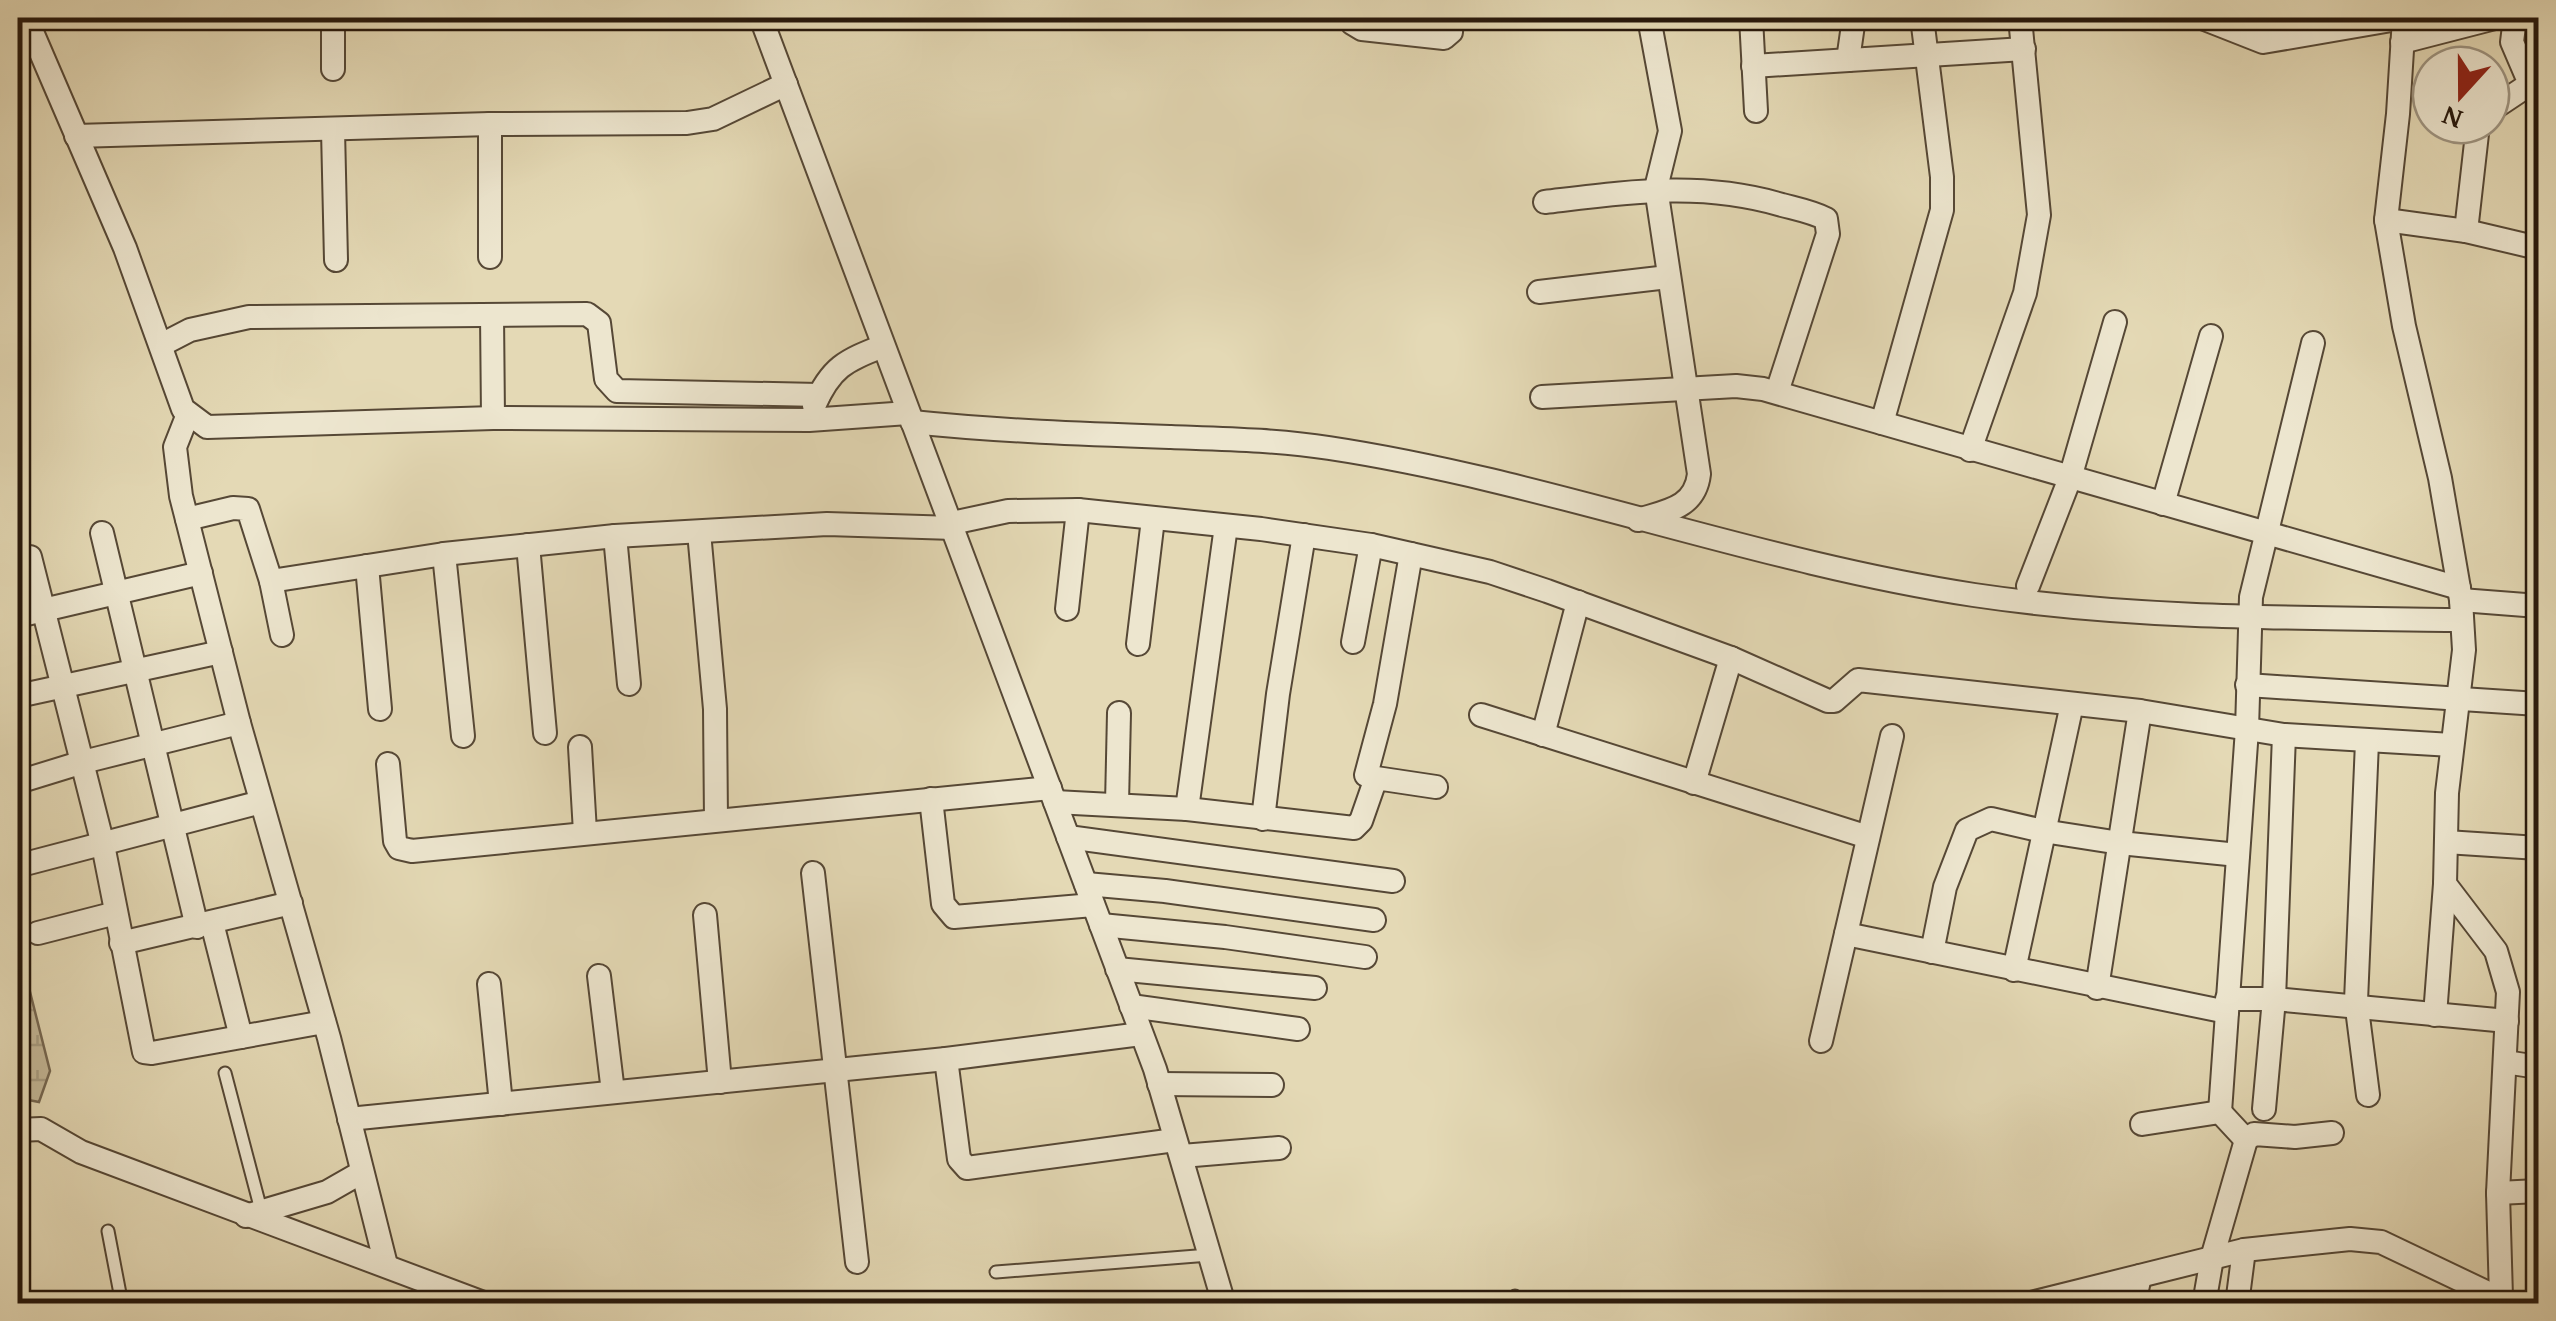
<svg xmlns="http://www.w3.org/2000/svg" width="2556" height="1321" viewBox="0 0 2556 1321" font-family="'Gentium Book Plus',serif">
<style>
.wetland{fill:url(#wetland-marsh);stroke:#766852;stroke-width:2.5}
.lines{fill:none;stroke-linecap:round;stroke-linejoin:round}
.lane-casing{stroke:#564836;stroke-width:15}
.street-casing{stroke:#564836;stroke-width:26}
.lane{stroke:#ede6cf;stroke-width:11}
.street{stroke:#ede6cf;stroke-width:22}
</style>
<defs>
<pattern id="wetland-marsh" width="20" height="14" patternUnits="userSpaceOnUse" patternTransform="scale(2.5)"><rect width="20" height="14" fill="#c4b898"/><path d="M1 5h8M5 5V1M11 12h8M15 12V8" fill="none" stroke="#a89d82"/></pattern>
</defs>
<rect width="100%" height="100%" fill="#e4d9b5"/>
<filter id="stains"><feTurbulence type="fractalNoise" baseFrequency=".002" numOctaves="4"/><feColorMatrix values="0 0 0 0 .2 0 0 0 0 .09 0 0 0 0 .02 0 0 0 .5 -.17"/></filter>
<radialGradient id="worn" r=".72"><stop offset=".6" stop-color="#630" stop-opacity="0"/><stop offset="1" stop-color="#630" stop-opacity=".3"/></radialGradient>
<polygon class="wetland" points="18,969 29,988 50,1071 39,1102 18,1098"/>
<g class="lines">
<g class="lane-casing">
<g id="lane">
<polyline points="225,1073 261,1210"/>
<polyline points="108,1231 122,1304"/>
<polyline points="996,1272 1209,1255"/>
<polyline points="1515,1304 1515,1296"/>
</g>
</g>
<g class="street-casing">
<g id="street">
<polyline points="26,18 125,248 183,409 207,427 493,418 809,420 908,413"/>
<polyline points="761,18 1155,1069 1224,1304"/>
<polyline points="1351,18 1352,23 1362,29 1444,38 1451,32 1452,18"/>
<polyline points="1751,18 1756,111"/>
<polyline points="2202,18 2263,42 2403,18"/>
<polyline points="2404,18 2398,114 2386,220 2404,326 2440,478 2461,600 2464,650 2447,793 2445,884 2496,951 2508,992 2498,1193 2501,1297"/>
<polyline points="2402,42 2495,18"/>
<polyline points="1848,60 1854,18"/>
<polyline points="1753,66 2024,49"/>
<polyline points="333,69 333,18"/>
<polyline points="2491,110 2530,84 2512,42 2515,18"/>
<polyline points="333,130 336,260"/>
<polyline points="76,136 490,124 687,123 713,119 786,84"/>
<path d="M 1545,202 C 1629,192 1700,181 1782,205 C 1797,209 1813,212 1826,219 L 1828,234 L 1777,392"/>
<polyline points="2386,220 2466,231 2538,248"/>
<polyline points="2466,231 2478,125"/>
<polyline points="490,257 490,124"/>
<polyline points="1539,292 1668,277"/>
<polyline points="492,315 493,418"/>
<polyline points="161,345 190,330 249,317 587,314 599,323 606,379 617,391 819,395"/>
<polyline points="1542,397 1736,386 1763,389 2459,588"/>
<path d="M 814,406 C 831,367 845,361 883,346"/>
<polyline points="188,414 175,447 181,496 239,723 329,1038 386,1265"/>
<path d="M 912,422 C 998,431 1085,434 1171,437 C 1224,439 1277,440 1329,448 C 1547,481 1756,562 1974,595 C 2135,619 2299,618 2462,620"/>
<polyline points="1882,423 1942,210 1942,177 1922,18"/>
<polyline points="1970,450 2025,293 2039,215 2020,18"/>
<polyline points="2163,504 2211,336"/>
<polyline points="187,519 233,508 248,509 271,581 282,635"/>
<path d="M 1638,520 C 1667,511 1695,508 1699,474 L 1656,188 L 1670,131 L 1649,18"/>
<polyline points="952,523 1008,511 1078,510 1261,529 1371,545 1490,572 1547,591 1731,658 1828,701 1834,701 1858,680 2140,711 2284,735 2452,745"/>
<polyline points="699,532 715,709 716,820"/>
<polyline points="102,533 197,927"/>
<polyline points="615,536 629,684"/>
<polyline points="528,545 545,733"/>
<polyline points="444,554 463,736"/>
<polyline points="30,557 103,845 144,1052 152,1053 324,1022"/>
<polyline points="367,566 380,709"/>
<polyline points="271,581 444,554 615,536 827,524 954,528"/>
<polyline points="2028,586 2070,478 2115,322"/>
<polyline points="2461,600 2538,606"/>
<polyline points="1067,609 1078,510"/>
<polyline points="18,616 201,573"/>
<polyline points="1353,642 1371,545"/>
<polyline points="1138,644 1153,519"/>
<polyline points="2247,685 2538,704"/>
<polyline points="18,696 221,652"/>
<polyline points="1481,715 1868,837"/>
<polyline points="1543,735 1578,602"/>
<polyline points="2367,742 2356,1001 2368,1095"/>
<polyline points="580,747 585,832"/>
<polyline points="388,764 395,841 399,848 412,851 1050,788"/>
<polyline points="1366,775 1385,704 1411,554"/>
<polyline points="18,782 83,762 239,723"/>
<polyline points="1694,783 1731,658"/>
<polyline points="931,799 943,904 954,917 1093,905"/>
<polyline points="1055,802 1187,809 1354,828 1361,821 1376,778 1436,787"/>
<polyline points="1117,804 1119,713"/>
<polyline points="1187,809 1226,526"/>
<polyline points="1263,819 1278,694 1304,535"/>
<polyline points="1068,837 1393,881"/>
<polyline points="2446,842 2538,848"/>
<polyline points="21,865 261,802"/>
<polyline points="813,873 857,1262"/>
<polyline points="1086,884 1165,891 1374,920"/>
<polyline points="705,915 720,1082"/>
<polyline points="212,923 241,1037"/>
<polyline points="1101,925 1225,937 1365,957"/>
<polyline points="38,933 116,913"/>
<polyline points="1846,934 2227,1012"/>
<polyline points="121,943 291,903"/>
<polyline points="1932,952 1945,887 1967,830 1991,819 2043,831 2120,843 2238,855"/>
<polyline points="1117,969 1315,988"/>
<polyline points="2014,970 2072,704"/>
<polyline points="599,976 613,1092"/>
<polyline points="489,984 501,1104"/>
<polyline points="2097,988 2140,711"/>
<polyline points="2227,999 2274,999 2507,1021"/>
<polyline points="1131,1006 1298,1029"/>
<polyline points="2435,1015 2445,884"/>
<polyline points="1821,1041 1892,736"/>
<polyline points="946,1059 959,1159 967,1168 1175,1140"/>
<polyline points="2505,1062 2538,1067"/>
<polyline points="1159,1084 1272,1085"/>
<polyline points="2264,1109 2274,999 2284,735"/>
<polyline points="2220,1112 2247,729 2251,597 2313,343"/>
<polyline points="349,1119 946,1059 1141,1034"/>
<polyline points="2142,1124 2220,1112 2246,1140"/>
<polyline points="18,1130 41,1129 81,1152 486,1304"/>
<polyline points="1182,1156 1279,1148"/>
<polyline points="2498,1193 2538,1191"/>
<polyline points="246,1216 327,1192 362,1172"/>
<polyline points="2027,1304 2244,1250 2350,1239 2381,1242 2511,1304"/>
<polyline points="2134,1304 2140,1276"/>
<polyline points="2204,1304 2212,1258 2246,1140 2254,1134 2295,1137 2332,1133"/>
<polyline points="2237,1304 2244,1250"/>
</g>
</g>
<use href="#lane" class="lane"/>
<use href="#street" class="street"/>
</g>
<rect width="2556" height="1321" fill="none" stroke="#e4d9b5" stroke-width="60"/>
<rect x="20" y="20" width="2516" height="1281" fill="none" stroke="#27180c" stroke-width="5"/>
<rect x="30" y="30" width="2496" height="1261" fill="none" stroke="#27180c" stroke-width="2.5"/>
<g transform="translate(2461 95) rotate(201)"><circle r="48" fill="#ede6cf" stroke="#9e9481" stroke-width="2.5"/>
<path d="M0-8L18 38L0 25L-18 38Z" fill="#8f2418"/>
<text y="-15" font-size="28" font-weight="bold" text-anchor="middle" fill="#27180c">N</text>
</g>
<rect width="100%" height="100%" filter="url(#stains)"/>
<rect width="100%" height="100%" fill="url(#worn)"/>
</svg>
